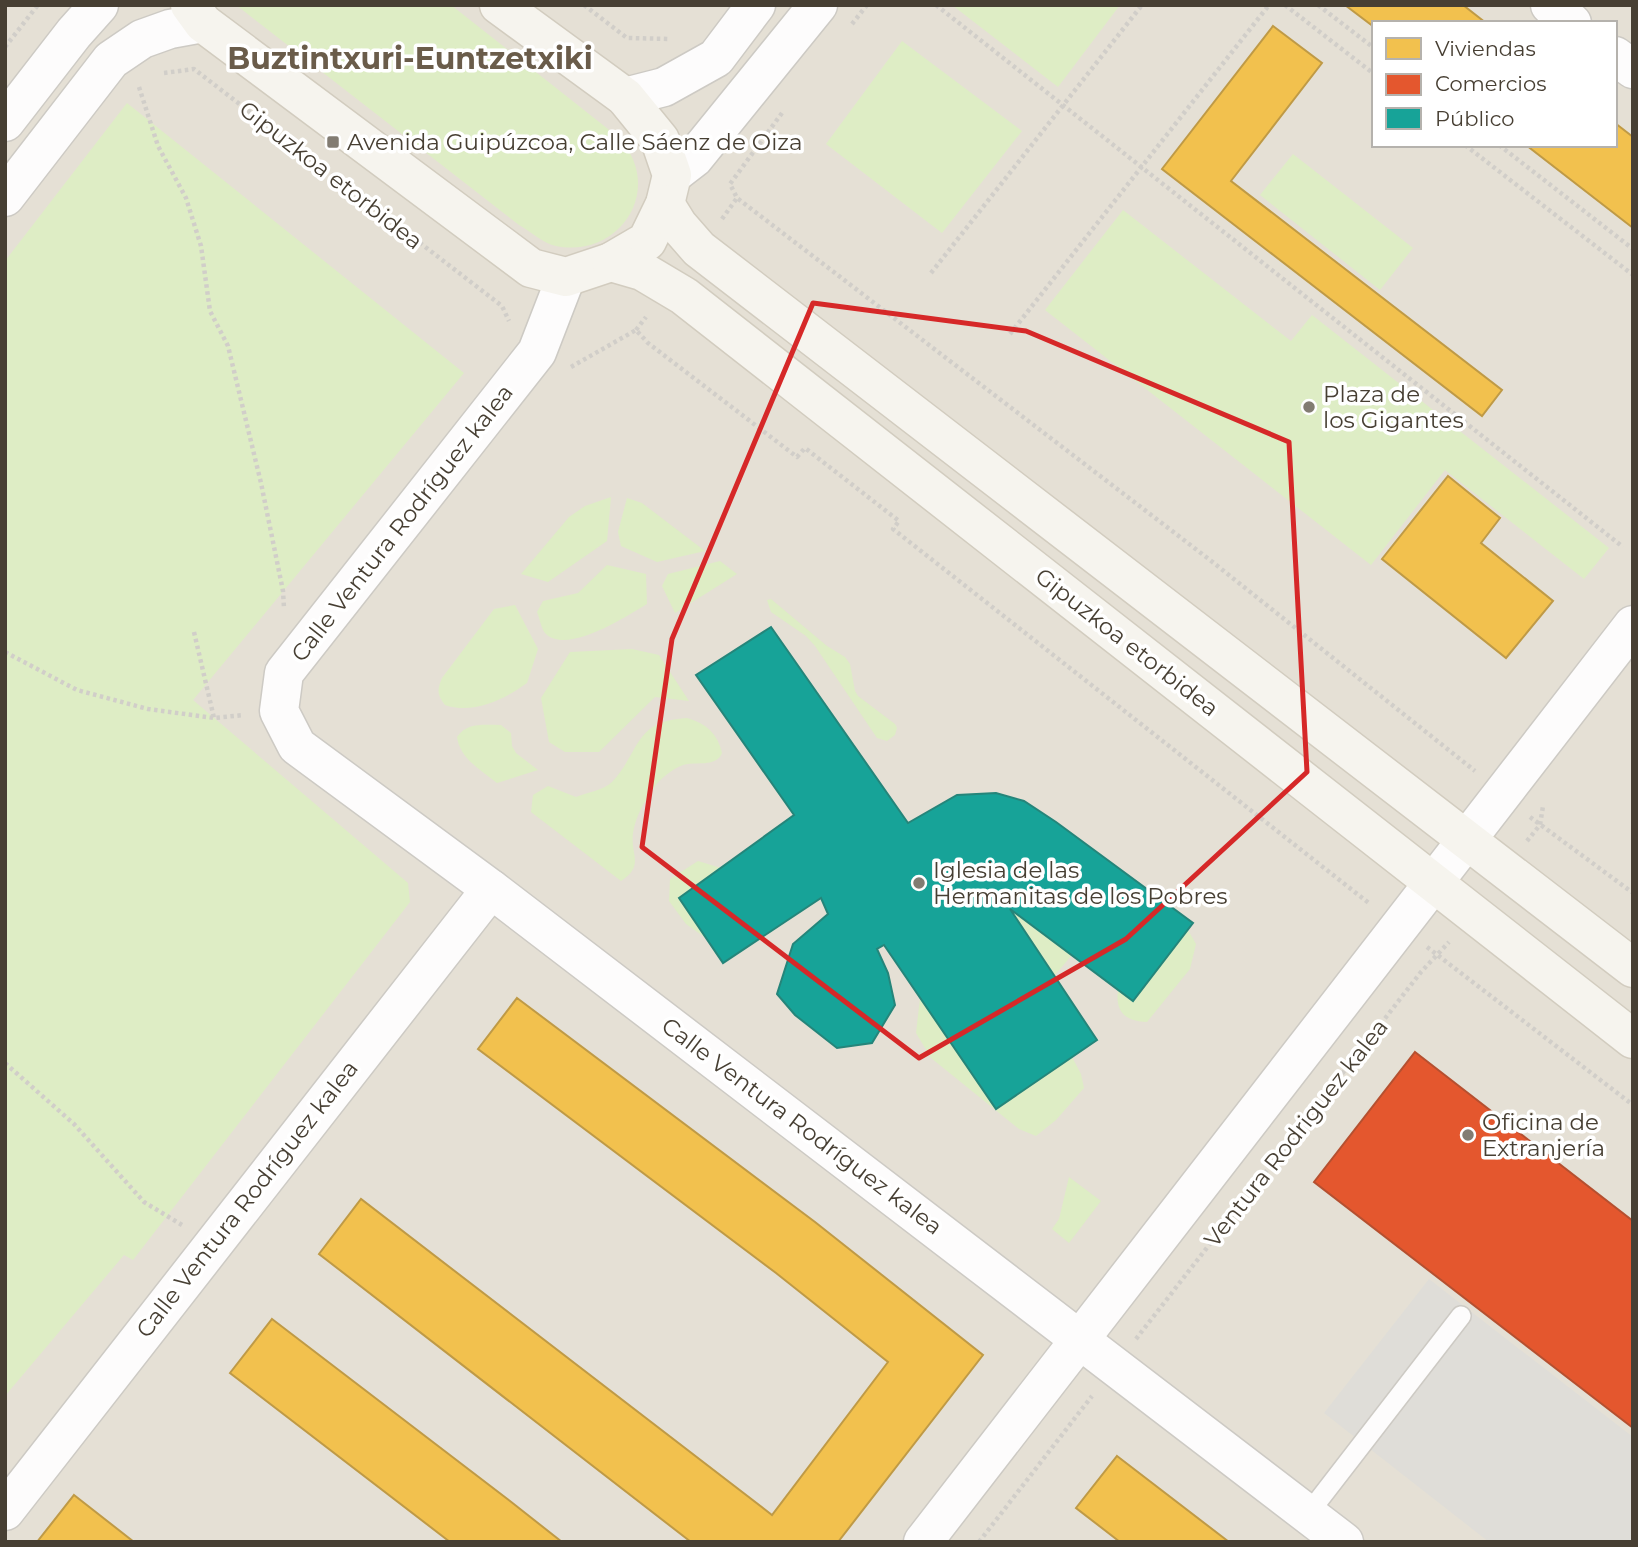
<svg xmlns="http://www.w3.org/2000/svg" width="1638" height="1547" viewBox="0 0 1638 1547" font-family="Montserrat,sans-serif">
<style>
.residential{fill:#e5e0d5;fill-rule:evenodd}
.green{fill:#deedc5}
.parking{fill:#dfddd8}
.homes{fill:#f2c14e;stroke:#bf9a46;stroke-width:2}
.shops{fill:#e4572e;stroke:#b55030;stroke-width:2}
.public{fill:#17a398;stroke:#25857a;stroke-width:2}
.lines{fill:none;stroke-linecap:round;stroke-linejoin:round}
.lane-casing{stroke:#cdcac4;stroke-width:22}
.street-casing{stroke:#cdcac4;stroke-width:41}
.secondary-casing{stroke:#d2ccbf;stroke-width:41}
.path{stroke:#d1cec9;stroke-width:4.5;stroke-dasharray:3.5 3.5;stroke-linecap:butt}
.lane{stroke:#fdfcfc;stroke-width:19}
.street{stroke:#fdfcfc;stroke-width:38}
.secondary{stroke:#f6f4ee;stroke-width:38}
.marked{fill:none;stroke:#d62828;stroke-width:5;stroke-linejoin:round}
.poi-dot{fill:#827c72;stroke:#fff;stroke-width:2.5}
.labels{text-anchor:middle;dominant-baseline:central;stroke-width:7;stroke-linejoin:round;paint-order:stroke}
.poi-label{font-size:23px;fill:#473f33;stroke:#fff;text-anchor:start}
.street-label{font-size:23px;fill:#473f33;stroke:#fff}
.district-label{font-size:30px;font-weight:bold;fill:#6a5c4a;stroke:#fff}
</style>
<rect width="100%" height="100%" fill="#f0eee8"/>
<path class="residential" d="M 5,5 L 1633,5 L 1633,1542 L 5,1542 ZM 1374,23 L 1615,23 L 1615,145 L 1374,145 Z"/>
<g class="green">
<path d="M 236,5 L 451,5 L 608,129 C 614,135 623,141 627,148 C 660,199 614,258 556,246 C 544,244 530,231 519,225 Z"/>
<polygon points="952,5 1120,5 1058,87"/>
<polygon points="902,41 1022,131 942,233 826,144"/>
<polygon points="127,103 464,373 193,700 408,883 410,902 133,1260 124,1255 5,1396 5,261"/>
<polygon points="1293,154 1413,248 1380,290 1260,195"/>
<polygon points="1123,210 1291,341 1312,315 1609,548 1584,579 1445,470 1371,565 1045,310"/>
<polygon points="611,497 607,541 548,582 521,574 569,517 585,506"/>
<polygon points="627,498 642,503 705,551 657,562 621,546 618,532"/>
<polygon points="720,561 737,574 675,613 662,586 668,574"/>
<path d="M 607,565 L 646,574 L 647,604 C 627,616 566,656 545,633 C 541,628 540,619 537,612 L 543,601 L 578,593 Z"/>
<polygon points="771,599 827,646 845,657 850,664 855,691 858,696 895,724 897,728 895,735 887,741 877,738 815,646 806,636 771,612 767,600"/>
<path d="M 515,605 L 538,649 L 527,683 C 505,699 473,715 445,705 C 437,695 437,690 442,678 L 494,609 Z"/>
<polygon points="632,649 659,655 689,701 655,697 599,752 565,752 549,742 541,698 570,652"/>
<path d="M 687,718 C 706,723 718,734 722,753 C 716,768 696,761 683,765 C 672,769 660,779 653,789 C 644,803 636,815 633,833 C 630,855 645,865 621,881 L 531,812 L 533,795 L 548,786 L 576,797 C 586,793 604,790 612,782 C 641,751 633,721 687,718 Z"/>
<path d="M 501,725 L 511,733 L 512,746 L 516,753 L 538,770 L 497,783 C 481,770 460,759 457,737 C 467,722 484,725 501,725 Z"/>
<polygon points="698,861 721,868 679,898 707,939 686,924 669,901 670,879"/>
<polygon points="1010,909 1072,955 1055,975"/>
<path d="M 1188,930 L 1196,944 L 1190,969 L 1147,1022 C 1126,1021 1115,1013 1118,990 L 1134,1001 Z"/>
<polygon points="920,998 996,1109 1072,1057 1081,1074 1084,1088 1056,1120 1036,1136 1019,1129 931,1058 916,1033"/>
<polygon points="1069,1177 1101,1201 1069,1243 1052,1229 1059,1219"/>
</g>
<polygon class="parking" points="1429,1279 1633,1437 1633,1542 1489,1542 1324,1413"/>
<g class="homes">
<polygon points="1345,5 1463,5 1486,23 1374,23 1374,27"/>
<polygon points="1273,26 1322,63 1231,181 1502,390 1482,416 1162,169"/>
<polygon points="1615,123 1633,137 1633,228 1526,145 1615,145"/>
<polygon points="1448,476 1500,518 1481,543 1553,601 1506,658 1382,559"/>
<polygon points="517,998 815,1222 983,1355 838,1542 691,1542 319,1254 361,1199 772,1515 888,1362 776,1273 478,1049"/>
<polygon points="272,1319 510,1501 562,1542 450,1542 230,1373"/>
<polygon points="1117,1456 1229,1542 1120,1542 1076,1508"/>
<polygon points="74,1495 134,1542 37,1542"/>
</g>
<polygon class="shops" points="1415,1052 1633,1221 1633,1428 1314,1182"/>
<polygon class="public" points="771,627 908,823 957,795 996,793 1024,801 1056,822 1193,923 1133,1001 1010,909 1097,1040 996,1109 884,945 877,949 888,973 895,1005 872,1043 837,1048 795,1015 777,994 793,944 828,914 821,898 723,963 679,898 794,815 696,675"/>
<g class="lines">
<g class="lane-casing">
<polyline id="lane" points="1308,1514 1461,1316"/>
</g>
<g class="street-casing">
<g id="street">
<polyline points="1550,5 1572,23"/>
<polyline points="1615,56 1633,69"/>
<polyline points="625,97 664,87 716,58 756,5"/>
<polyline points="5,122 74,33 99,5"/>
<polyline points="672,175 694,158 818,5"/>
<polyline points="5,197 111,60 142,39 170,29 203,23"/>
<polyline points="491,889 1344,1542"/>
<polyline points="5,1511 491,889 297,746 279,711 284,673 537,352 566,277"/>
<polyline points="923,1542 1633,625"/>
</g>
</g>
<g class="secondary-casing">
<g id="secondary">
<polyline points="190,5 203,23 531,268 566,277 611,262 647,241 665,204 672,175 660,140 625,97 499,5"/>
<polyline points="665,204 678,225 699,249 1633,968"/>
<polyline points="611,262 642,271 684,296 1633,1039"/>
</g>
</g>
<g class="path">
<polyline points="584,5 627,38 670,39"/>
<polyline points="936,5 1623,547"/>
<polyline points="1285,5 1374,74"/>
<polyline points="1318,5 1374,48"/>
<polyline points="852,24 867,5"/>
<polyline points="5,47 38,5"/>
<polyline points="164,73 194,69 502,306 509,321"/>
<polyline points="139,87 158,146 186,198 201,246 210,311 228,346 261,483 283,591 284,608"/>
<polyline points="782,113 730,184 737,198 1210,560 1475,771"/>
<polyline points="1465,145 1633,275"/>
<polyline points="1499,145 1633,249"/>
<polyline points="722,219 737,198"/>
<polyline points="931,273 1142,5"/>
<polyline points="636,330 646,317"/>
<polyline points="1010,334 1269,5"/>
<polyline points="571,367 636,330 648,343 797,457 805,448 899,521 893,529 1370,904"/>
<polyline points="194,632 214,718"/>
<polyline points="5,652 77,690 148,709 214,718 244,715"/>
<polyline points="1530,817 1633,893"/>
<polyline points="1527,841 1540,825 1543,806"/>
<polyline points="1427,947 1633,1105"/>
<polyline points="5,1063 74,1124 144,1202 182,1225"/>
<polyline points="1136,1339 1421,972 1449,942"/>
<polyline points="979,1542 1092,1396"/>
</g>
<use href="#lane" class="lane"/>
<use href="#street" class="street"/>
<use href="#secondary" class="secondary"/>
</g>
<path class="marked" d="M 813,303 L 1026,331 L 1289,442 L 1307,772 L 1126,939 L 919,1058 L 642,847 L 672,639 Z"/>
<g class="poi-dot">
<rect x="326" y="135" width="14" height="14" rx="3.5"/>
<circle cx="1309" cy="407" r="7"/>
<circle cx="919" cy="883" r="7"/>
<circle cx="1468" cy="1135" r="7"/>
</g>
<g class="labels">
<g class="poi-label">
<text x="347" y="142">Avenida Guipúzcoa, Calle Sáenz de Oiza</text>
<text x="1323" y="394">Plaza de<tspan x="1323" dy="26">los Gigantes</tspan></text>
<text x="933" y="870">Iglesia de las<tspan x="933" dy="26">Hermanitas de los Pobres</tspan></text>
<text x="1482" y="1122">Oficina de<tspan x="1482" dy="26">Extranjería</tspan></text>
</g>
<g class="street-label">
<text transform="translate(331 175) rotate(38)">Gipuzkoa etorbidea</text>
<text transform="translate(402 523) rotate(-52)">Calle Ventura Rodríguez kalea</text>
<text transform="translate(1127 642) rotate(38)">Gipuzkoa etorbidea</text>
<text transform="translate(802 1126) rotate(37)">Calle Ventura Rodríguez kalea</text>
<text transform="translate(1296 1133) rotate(-52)">Ventura Rodriguez kalea</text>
<text transform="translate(247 1199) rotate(-52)">Calle Ventura Rodríguez kalea</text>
</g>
<g class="district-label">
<text x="410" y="58">Buztintxuri-Euntzetxiki</text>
</g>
</g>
<rect width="1638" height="1547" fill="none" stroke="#473f33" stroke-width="14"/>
<rect x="1372" y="21" width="245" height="126" fill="#ffffff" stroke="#b5b2ad" stroke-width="2"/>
<rect x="1386" y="38" width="35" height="21" fill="#f2c14e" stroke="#b5b2ad" stroke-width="2"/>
<text x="1435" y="56" font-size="21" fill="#473f33">Viviendas</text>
<rect x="1386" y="74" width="35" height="21" fill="#e4572e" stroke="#b5b2ad" stroke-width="2"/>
<text x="1435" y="91" font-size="21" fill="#473f33">Comercios</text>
<rect x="1386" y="108" width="35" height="21" fill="#17a398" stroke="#b5b2ad" stroke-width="2"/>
<text x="1435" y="126" font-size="21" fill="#473f33">Público</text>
</svg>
